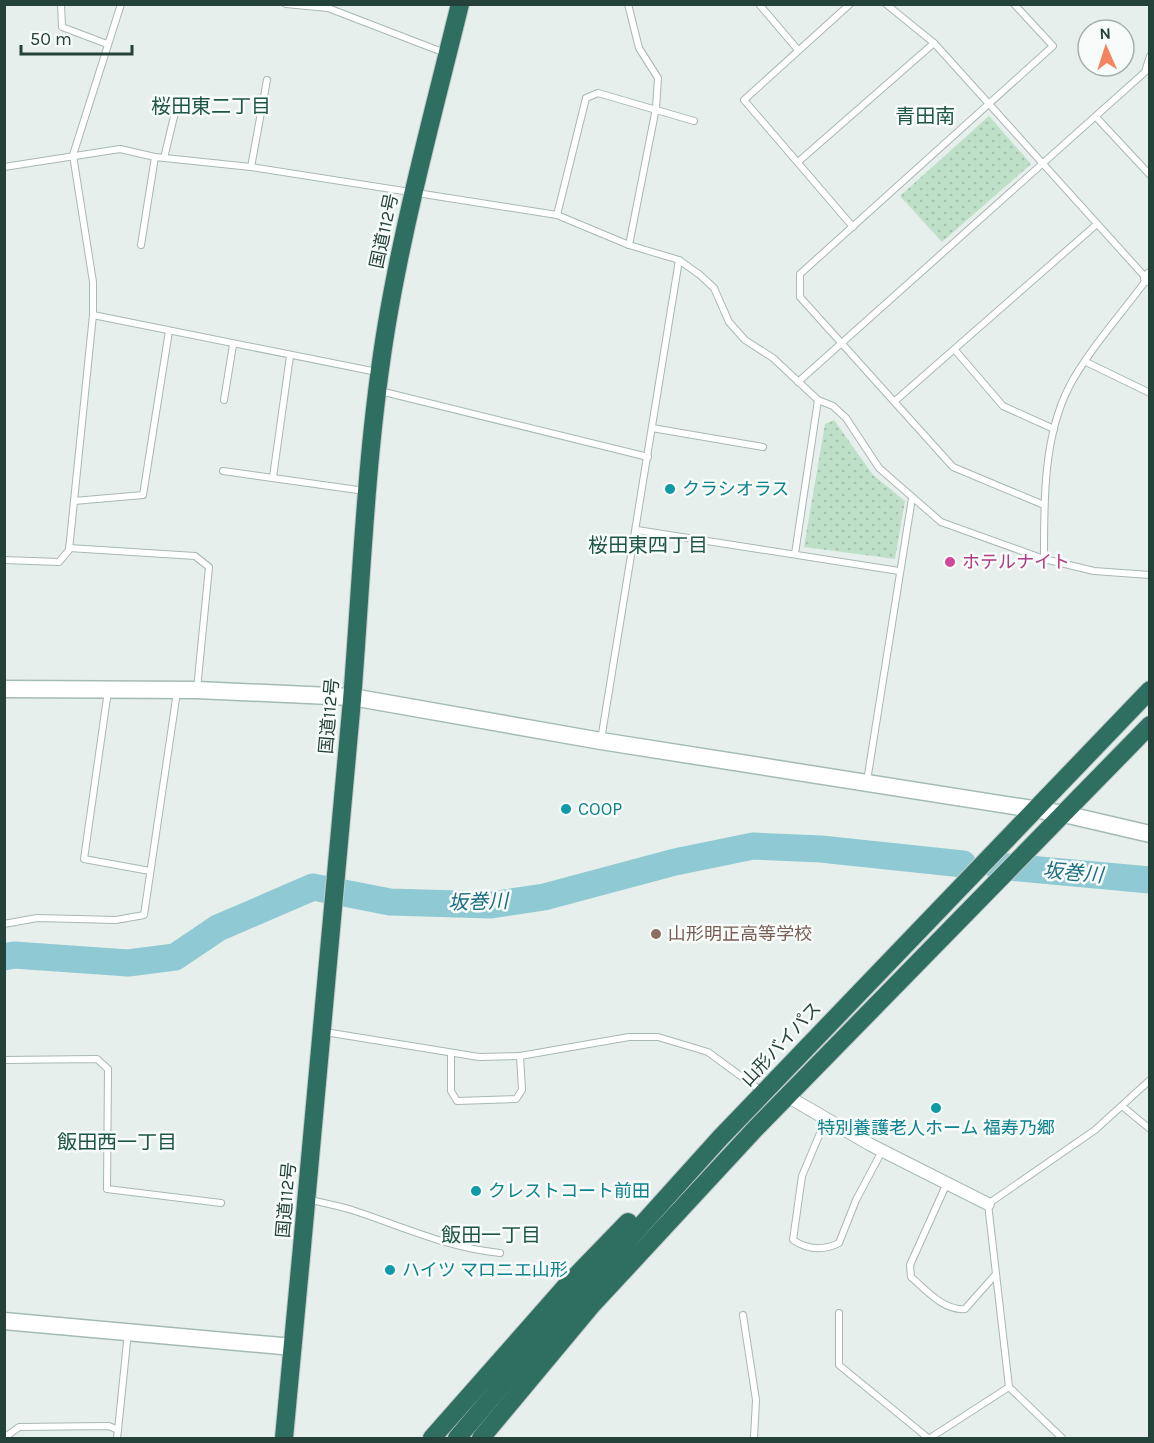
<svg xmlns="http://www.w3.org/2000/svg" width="1154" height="1443" viewBox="0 0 1154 1443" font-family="Karla,'Noto Sans JP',sans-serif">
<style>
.park{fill:url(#park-dots)}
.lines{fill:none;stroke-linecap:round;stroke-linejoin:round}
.river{stroke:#8ec9d4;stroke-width:27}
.lane-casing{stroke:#a8b8b2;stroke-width:8}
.street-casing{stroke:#a8b8b2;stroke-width:14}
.secondary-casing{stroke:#a4bbb3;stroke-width:19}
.highway-casing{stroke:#c2cac8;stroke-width:20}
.lane{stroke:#fff;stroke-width:6}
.street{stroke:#fff;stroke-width:12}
.secondary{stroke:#fff;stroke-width:16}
.highway{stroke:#2f6f62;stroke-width:18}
.culture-dot{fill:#0f9aa8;stroke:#f7fbf9;stroke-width:2}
.hotel-dot{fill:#d1479c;stroke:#f7fbf9;stroke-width:2}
.education-dot{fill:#8d6e63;stroke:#f7fbf9;stroke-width:2}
.labels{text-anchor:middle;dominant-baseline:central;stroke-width:5;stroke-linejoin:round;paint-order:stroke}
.street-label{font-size:18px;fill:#24423a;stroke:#f7fbf9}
.culture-label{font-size:18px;fill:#0d838f;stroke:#f7fbf9;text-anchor:start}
.hotel-label{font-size:18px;fill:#b23c85;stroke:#f7fbf9;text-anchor:start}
.education-label{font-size:18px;fill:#785e54;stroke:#f7fbf9;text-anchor:start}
.neighbourhood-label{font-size:20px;fill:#1f5548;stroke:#f7fbf9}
.water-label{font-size:20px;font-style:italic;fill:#1c6f80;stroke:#f7fbf9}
</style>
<defs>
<pattern id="park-dots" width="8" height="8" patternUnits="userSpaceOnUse" patternTransform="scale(1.5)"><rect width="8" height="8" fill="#bfe0c8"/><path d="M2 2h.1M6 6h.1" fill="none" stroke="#a4c1ad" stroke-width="1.8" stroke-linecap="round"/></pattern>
</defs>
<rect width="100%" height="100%" fill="#e6efeb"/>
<g class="park">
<polygon points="989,116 1031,164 942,242 900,196"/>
<polygon points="834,420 873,475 905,501 895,559 804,547 825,424"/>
</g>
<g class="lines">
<g class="river">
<polyline points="997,866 1150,880"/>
<polyline points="4,957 14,955 128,963 175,957 218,928 313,887 390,902 491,905 544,897 675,862 753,846 821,849 963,864"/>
</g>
<g class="lane-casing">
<g id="lane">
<polyline points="61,4 62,27 107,44"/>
<polyline points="286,4 328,8 445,53"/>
<polyline points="628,4 639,48 658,78 656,108 629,245"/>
<polyline points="759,4 798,50"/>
<polyline points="850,4 744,100 853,227"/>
<polyline points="886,4 934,43 1147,279"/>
<polyline points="1014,4 1053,46 800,274 800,297 953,467 1044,505"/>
<polyline points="1096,117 1150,175"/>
<polyline points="164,158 178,100"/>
<polyline points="798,162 934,43"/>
<polyline points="4,167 120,149 155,157 251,167 557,215 629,245 679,260 700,275 714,288 729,322 745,340 773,358 818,400 833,406 846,418 879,468 941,522 1044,559 1094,571 1150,575"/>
<polyline points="251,167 267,80"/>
<polyline points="557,215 586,98 598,93 694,121"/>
<polyline points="141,245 155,157"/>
<polyline points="93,315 377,372"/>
<polyline points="955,350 1003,406 1054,429"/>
<polyline points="1086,362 1150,393"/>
<polyline points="798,382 1145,72 1150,56"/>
<polyline points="380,391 648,457"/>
<polyline points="224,400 233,345"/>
<polyline points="895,401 1097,224"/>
<polyline points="652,428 763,447"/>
<polyline points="223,471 365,491"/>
<polyline points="273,477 290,356"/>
<polyline points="74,501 143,495 169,331"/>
<polyline points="637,530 899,571"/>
<polyline points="69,548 195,556 209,567 197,689"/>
<polyline points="795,554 818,400"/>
<path d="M 1044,559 C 1044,503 1043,438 1069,387 C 1087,352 1123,312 1147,279"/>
<polyline points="4,560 59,562 69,550 93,315 93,282 73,155 121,4"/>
<polyline points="108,691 84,859 150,871"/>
<polyline points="601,740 679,260"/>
<polyline points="867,781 912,498"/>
<polyline points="4,924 37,918 116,920 144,915 177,692"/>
<polyline points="325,1032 479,1057 520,1056 629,1037 658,1037 708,1052 761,1091"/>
<polyline points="451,1053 451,1091 457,1101 516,1099 522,1090 520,1056"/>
<polyline points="4,1060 97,1059 108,1069 107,1189 221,1203"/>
<polyline points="1122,1106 1150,1129"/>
<path d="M 826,1119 L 802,1176 L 793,1240 C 808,1250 823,1251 839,1243 L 856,1200 L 882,1151"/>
<path d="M 947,1183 L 910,1265 L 911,1277 C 926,1290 944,1311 965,1309 L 996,1274"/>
<path d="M 309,1199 C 325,1204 342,1206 358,1212 C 406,1228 449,1248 500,1253"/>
<polyline points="839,1313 839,1365 928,1438"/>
<polyline points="743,1315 756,1400 754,1438"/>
<polyline points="118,1430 128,1332"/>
<polyline points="8,1435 19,1427 109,1426 118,1430 117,1438"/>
<polyline points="930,1438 1009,1387"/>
<polyline points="1062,1438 1009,1387 988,1204 1095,1130 1150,1080"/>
</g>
</g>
<g class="street-casing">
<g id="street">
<polyline points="1147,279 1150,275"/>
<polyline points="787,1096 871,1145 988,1204"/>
</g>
</g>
<g class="secondary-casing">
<g id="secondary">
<polyline points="4,689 197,690 352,697 601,741 1064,814 1150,834"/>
<polyline points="4,1321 293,1347"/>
</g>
</g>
<g class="highway-casing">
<g id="highway">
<path d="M 284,1438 C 307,1192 331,946 352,700 C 362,574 366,448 387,323 C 405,216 434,110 460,4"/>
<polyline points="432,1438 566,1286 628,1222"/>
<polyline points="457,1438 583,1290 720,1138 1150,690"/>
<polyline points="481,1438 591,1306 756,1128 1150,725"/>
</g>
</g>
<use href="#lane" class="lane"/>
<use href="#street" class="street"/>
<use href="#secondary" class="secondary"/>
<use href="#highway" class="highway"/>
</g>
<g class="culture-dot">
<circle cx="670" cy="489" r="6"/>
<circle cx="566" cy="809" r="6"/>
<circle cx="936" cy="1108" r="6"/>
<circle cx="476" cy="1191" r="6"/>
<circle cx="390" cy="1270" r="6"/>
</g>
<circle class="hotel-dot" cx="950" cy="562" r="6"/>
<circle class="education-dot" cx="656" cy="934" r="6"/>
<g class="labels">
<g class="street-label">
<text transform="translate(384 231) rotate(-78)">国道112号</text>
<text transform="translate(329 716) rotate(-85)">国道112号</text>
<text transform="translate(781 1044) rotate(-47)">山形バイパス</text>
<text transform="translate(286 1200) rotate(-85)">国道112号</text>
</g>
<g class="culture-label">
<text x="682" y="489">クラシオラス</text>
<text x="578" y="809">COOP</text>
<text x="936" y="1128" text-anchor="middle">特別養護老人ホーム 福寿乃郷</text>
<text x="488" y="1191">クレストコート前田</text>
<text x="402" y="1270">ハイツ マロニエ山形</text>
</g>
<g class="hotel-label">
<text x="962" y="562">ホテルナイト</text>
</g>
<g class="education-label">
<text x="668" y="934">山形明正高等学校</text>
</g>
<g class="neighbourhood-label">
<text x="211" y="106">桜田東二丁目</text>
<text x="925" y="116">青田南</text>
<text x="648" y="545">桜田東四丁目</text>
<text x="117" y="1142">飯田西一丁目</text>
<text x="491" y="1235">飯田一丁目</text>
</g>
<g class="water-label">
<text transform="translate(1073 873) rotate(5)">坂巻川</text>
<text transform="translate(478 902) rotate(-2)">坂巻川</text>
</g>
</g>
<rect width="1154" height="1443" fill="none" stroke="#24423a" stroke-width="12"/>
<g transform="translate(1106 48) rotate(357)"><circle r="28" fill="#f7fbf9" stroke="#a3b1ad" stroke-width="1.5"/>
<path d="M0-4.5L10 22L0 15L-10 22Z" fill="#f4845f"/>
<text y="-9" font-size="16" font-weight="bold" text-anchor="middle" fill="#24423a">N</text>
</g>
<path d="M21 45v9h111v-9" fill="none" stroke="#24423a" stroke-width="3"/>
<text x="30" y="45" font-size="18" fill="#24423a" stroke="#f7fbf9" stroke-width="4.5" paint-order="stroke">50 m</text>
</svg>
